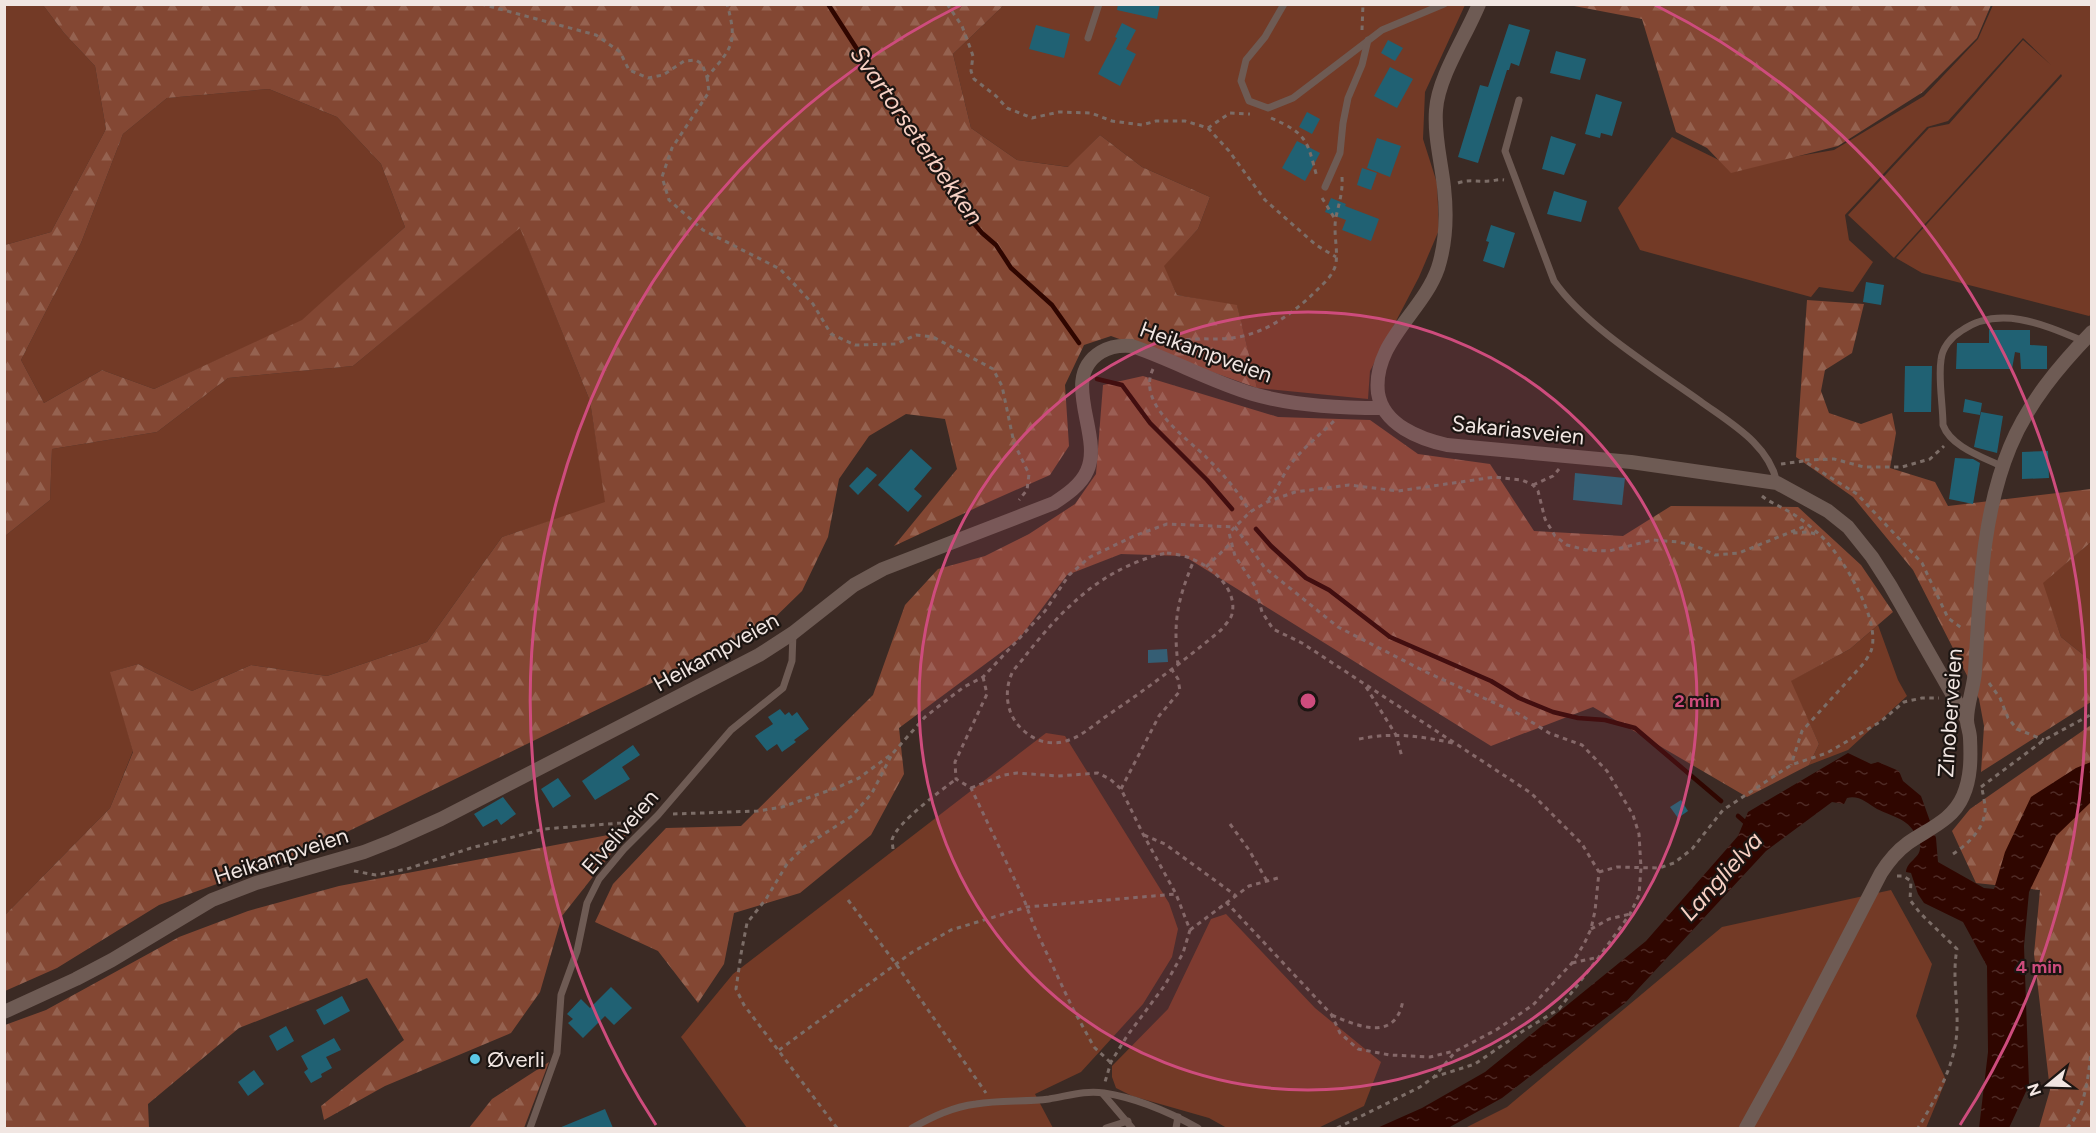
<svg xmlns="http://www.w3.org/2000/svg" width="2096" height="1133" viewBox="0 0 2096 1133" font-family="Figtree,sans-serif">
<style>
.green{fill:#733a26}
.forest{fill:url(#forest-firs);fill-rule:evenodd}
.water{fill:url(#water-ripples)}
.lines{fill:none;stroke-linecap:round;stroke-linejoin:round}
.stream{stroke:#2f0600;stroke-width:4.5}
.building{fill:#206173}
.path{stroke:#7c6d67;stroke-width:3;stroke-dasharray:4.5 4.5;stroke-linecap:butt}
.lane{stroke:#6e5b54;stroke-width:7}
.street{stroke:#6e5b54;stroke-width:14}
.ring{fill:none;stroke:#ce4c7d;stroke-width:3}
.poi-dot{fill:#5bc8e6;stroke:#1c1512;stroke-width:2}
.labels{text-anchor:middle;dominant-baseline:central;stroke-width:4.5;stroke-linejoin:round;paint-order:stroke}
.street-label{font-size:22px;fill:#f1e6e2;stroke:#1c1512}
.poi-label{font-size:22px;fill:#f1e6e2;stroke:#1c1512;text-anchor:start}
.water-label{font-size:24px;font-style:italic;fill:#f8d1c4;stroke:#1c1512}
.centre{fill:#ce4c7d;stroke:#1c1512;stroke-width:3}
.ring-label{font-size:18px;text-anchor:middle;font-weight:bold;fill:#ce4c7d;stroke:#1c1512;stroke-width:4.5;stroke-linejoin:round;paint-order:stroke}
</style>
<defs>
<pattern id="forest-firs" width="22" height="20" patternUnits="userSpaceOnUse" patternTransform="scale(1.5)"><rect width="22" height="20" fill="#834733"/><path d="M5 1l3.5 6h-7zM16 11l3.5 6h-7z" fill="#956250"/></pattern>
<pattern id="water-ripples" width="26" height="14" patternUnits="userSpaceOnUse" patternTransform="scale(1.5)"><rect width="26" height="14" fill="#2f0600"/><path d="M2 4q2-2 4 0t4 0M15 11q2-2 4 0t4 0" fill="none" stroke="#4e2a25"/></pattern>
</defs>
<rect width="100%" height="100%" fill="#3b2a24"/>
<g class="green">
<polygon points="5,5 43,5 64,33 95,66 106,129 51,232 5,245"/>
<polygon points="1004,5 1465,5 1425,92 1423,139 1437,183 1439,230 1419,277 1370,371 1368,399 1257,388 1237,306 1177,295 1163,266 1198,229 1210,197 1142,167 1100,135 1069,167 1017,160 971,128 953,54"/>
<polygon points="1993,5 2091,5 2092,314 2089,316 1922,273 1896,258 2062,76 2061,74 1894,258 1848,215 1929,128 1949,124 2023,40 2051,65 2023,38 1948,121 1927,127 1845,215 1849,240 1873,262 1853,292 1819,287 1811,297 1640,250 1618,208 1672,137 1733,167 1834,150 1924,96 1978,39"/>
<polygon points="269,89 337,117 381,164 405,227 302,321 154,389 102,370 44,403 21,360 81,243 123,134 167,98"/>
<polygon points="520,227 590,401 606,503 502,537 427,642 327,676 251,665 192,691 138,664 111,672 133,751 110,808 5,915 5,536 50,500 52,449 157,432 228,378 353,366"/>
<polygon points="2091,542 2091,661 2061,637 2042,583"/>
<polygon points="1878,625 1898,680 1907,696 1848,750 1809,765 1819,744 1790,681 1850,649"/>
<polygon points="1046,733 1065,736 1169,903 1178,929 1172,957 1143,1004 1081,1072 1035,1094 1053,1128 747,1128 681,1037 733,974"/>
<polygon points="1891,890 1932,964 1916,1016 1946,1080 1926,1128 1465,1128 1507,1107 1722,927"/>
<polygon points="1226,914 1315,1008 1381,1062 1364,1106 1318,1128 1227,1128 1209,1118 1132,1096 1116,1088 1112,1077 1112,1066 1168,1009 1211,919"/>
</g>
<g class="forest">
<path d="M 43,5 L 1004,5 L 953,54 L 971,128 L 1017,160 L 1068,167 L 1100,135 L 1142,167 L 1210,197 L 1198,229 L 1164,266 L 1177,295 L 1237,305 L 1257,388 L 1111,336 L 1084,345 L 1065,385 L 1069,446 L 1050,475 L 982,505 L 894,546 L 957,469 L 945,419 L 906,414 L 869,436 L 839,479 L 828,537 L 802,591 L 764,628 L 310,850 L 159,905 L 57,968 L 5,991 L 5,915 L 110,808 L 133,752 L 110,672 L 138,664 L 192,691 L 251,665 L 327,676 L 427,642 L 502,537 L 605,502 L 590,401 L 520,228 L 353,366 L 228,378 L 157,432 L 52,449 L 50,500 L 5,536 L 5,245 L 51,232 L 106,129 L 95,66 L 64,33 ZM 269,89 L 337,117 L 381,164 L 405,227 L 302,320 L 154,389 L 102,370 L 44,403 L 21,360 L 81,243 L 123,134 L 167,98 Z"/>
<polygon points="1569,5 1991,4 1991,5 1977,38 1923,92 1838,146 1731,173 1707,148 1676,132 1642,19"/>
<polygon points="1807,300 1864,304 1852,353 1825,370 1821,391 1829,413 1861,424 1892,413 1896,433 1890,468 1935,482 1948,506 2091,489 2091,542 2043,583 2061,637 2091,661 2091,702 1981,772 1984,726 1979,699 1913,570 1853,497 1796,457"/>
<polygon points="1143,376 1278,417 1370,420 1418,454 1490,464 1534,531 1623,536 1671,506 1798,507 1861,565 1893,612 1850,649 1791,681 1819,744 1809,765 1747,797 1593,707 1491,746 1184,556 1121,554 1067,575 1019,639 899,728 904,774 871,835 800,893 734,913 724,964 698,1003 658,951 595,922 613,884 666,828 741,826 873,695 905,605 938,569 985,556 1029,534 1075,504 1096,474 1103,385"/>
<polygon points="2091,725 2091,1128 2039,1128 2050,1090 2034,954 2040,890 1976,883 1952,831 1970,809"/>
<polygon points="629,831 562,916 540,992 511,1033 385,1086 324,1120 321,1106 404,1040 367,978 239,1028 148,1104 149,1128 5,1128 5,1025 46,1010 179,937 248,911 339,886"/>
<polygon points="549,1062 524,1128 469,1128 492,1099"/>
</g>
<path class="water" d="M 1848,753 L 1871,764 L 1878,762 L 1899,771 L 1903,781 L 1921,796 L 1936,838 L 1938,862 L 1984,888 L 1994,889 L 2005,852 L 2031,797 L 2076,768 L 2091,762 L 2091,802 L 2056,836 L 2029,892 L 2024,946 L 2029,1085 L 2009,1128 L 1979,1128 L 1988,1052 L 1987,966 L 1963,922 L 1924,903 L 1918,894 L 1911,873 L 1906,872 C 1907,861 1920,858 1920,848 C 1921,846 1919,841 1918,839 C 1909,818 1895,818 1877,809 C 1867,803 1859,795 1847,798 L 1844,804 L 1832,802 L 1766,851 L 1625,1003 L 1502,1098 L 1448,1128 L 1377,1128 L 1422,1108 L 1485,1072 L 1646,941 L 1738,836 L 1748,812 Z"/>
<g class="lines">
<g class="stream">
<polyline points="828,4 891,102 912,126 966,214 982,233 996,245 1011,268 1052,305 1079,343"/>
<polyline points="1097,379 1122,385 1150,423 1207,480 1232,509"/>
<polyline points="1256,529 1271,546 1306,578 1329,590 1390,637 1491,681 1519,698 1553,712 1578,718 1605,720 1635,728 1721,801"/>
<polyline points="1738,816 1747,824"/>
</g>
</g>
<g class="building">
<polygon points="1118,4 1160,4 1157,19 1117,10"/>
<polygon points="1122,23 1136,30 1126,49 1136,54 1120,86 1098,74 1117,38 1115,37"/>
<polygon points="1509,24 1530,30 1519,66 1511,63 1509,70 1507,70 1478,163 1458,157 1480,85 1488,87"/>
<polygon points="1036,25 1070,34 1064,58 1029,49"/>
<polygon points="1388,40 1403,48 1395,61 1381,53"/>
<polygon points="1556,51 1586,59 1580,80 1550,73"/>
<polygon points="1390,67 1413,79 1397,108 1374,96"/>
<polygon points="1596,94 1622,102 1612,136 1601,133 1600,138 1585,134"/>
<polygon points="1307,112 1320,119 1312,134 1299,127"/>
<polygon points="1551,136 1576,144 1564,175 1542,169"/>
<polygon points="1377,138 1401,146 1390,177 1367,168"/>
<polygon points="1297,141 1320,153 1305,181 1282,168"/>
<polygon points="1362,168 1377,173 1371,190 1357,185"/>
<polygon points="1554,191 1587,201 1581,222 1547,214"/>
<polygon points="1331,198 1346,204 1345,206 1379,219 1371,241 1342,230 1346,220 1325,212"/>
<polygon points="1491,225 1515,233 1504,268 1483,261 1489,242 1486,241"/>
<polygon points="1866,282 1884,285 1881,305 1863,302"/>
<polygon points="1989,330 2030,330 2030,345 2047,346 2047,369 2021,369 2020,353 2015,352 2012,369 1956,369 1957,343 1989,343"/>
<polygon points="1905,366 1932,366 1931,412 1904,412"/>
<polygon points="1965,399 1982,403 1980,415 1963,412"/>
<polygon points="1981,412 2003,416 1997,453 1974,447"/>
<polygon points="911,449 932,468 914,489 922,496 908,512 878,485"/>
<polygon points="2048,451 2049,478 2022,479 2022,452"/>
<polygon points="1955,458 1973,459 1980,463 1973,504 1949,499"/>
<polygon points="867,467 877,475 858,495 849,486"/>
<polygon points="1575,473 1625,478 1622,505 1573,500"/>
<polygon points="1167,649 1168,662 1148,663 1148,650"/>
<polygon points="780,709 785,715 789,712 792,716 797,712 809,729 794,740 796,742 782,752 777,744 767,751 755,736 773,724 768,717"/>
<polygon points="633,745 640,755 622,767 630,779 595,800 582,781"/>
<polygon points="558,778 571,796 553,808 541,789"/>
<polygon points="503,797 516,814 501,825 497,819 483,827 474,814"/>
<polygon points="1681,800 1688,811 1678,818 1670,807"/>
<polygon points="611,987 632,1008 614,1025 605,1016 583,1038 568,1023 573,1019 567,1014 581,999 590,1008"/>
<polygon points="342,996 350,1011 324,1025 316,1010"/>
<polygon points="286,1026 294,1041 277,1051 269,1036"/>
<polygon points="334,1038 341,1050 326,1057 332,1068 321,1074 322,1077 311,1083 304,1072 308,1069 301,1056"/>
<polygon points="254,1070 264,1084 248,1096 238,1082"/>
<polygon points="605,1109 613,1128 559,1128"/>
</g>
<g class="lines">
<g class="path">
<path d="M 481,4 L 596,35 L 620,52 L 629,70 L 648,78 L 663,75 L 684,61 L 696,60 L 702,64 L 707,77 C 732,48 738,43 727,4"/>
<polyline points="947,4 962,26 971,50 973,56 971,71 974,79 996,96 1007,108 1032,118 1059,112 1091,113 1112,121 1142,125 1156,121 1185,121 1208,128 1230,113 1250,114"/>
<polyline points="1362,30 1363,4"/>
<polyline points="707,77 709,92 672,148 662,177 669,200 703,230 780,269 813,304 831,334 855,345 896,344 916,335 933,337 993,369 1002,386 1014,443 1029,474 1027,490 1019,500"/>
<path d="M 1271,118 C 1308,134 1307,141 1317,177"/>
<polyline points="1208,128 1229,151 1265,200 1316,245 1336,257"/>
<path d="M 1458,183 C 1469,179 1478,182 1489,181 C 1494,181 1498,179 1504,180"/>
<polyline points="1322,198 1335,219"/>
<path d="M 1169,345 C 1189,335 1211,341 1232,338 C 1265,334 1292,314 1315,292 C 1323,284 1334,275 1336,263 C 1338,248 1333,232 1336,217 C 1339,203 1343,192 1342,177"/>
<path d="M 1153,369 C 1136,404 1186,437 1207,458 C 1224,475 1238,491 1250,512"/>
<polyline points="1805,460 1834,459 1864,467 1902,467 1930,459 1944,446"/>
<polyline points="1781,464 1804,461 1857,494 1922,563 1948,618 1963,629"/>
<polyline points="1533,485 1553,476 1559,469"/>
<path d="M 1762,496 C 1769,502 1778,505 1786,510 C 1798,516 1810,526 1820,535 C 1842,555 1882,621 1871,651 C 1869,655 1866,660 1864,663 L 1802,731 L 1791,765"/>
<path d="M 1268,500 C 1277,490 1281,479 1288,468 C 1300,450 1319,436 1334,421"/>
<polyline points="1793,533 1808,532 1819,535"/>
<path d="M 1167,553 C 1174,554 1183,555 1190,558 C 1211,566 1238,589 1232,614 C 1231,619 1225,625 1221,630 C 1185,660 1148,688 1108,715 C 1093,725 1081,738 1062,742 C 1048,745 1034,740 1024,731 C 1007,717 1003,693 1012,673 C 1015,667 1022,661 1026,655 C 1048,627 1074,598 1104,579 C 1123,567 1145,557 1167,553 Z"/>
<polyline points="1206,567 1230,544"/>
<path d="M 1178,665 C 1173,621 1177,601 1194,560"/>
<polyline points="983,677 987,694 955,762 956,779 971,788 1023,897 1034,926 1072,1007 1094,1047 1110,1062"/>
<polyline points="1989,683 2000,698 2008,718 2017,729 2044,740"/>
<polyline points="1366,687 1396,735 1402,757"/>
<path d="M 1359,739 C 1394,732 1419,736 1453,743"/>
<polyline points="1981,787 2044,740 2092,714"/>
<polyline points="971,788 1004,775 1017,773 1058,776 1098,773 1110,779 1121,789 1143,834 1176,894 1190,930 1183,953 1165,985 1127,1036 1111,1062 1105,1082"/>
<polyline points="1121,789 1159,716 1180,691 1178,679 1172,670"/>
<polyline points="673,814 758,811 782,807 836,788 859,778 893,753 925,717 948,699 964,687 983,677 1045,611 1069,575 1090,557 1134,536 1167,524 1235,527 1265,568 1338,627 1426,672 1519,714 1549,733 1582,745 1607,771 1633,815 1639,834 1641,868 1639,895 1630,914 1599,957 1559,1009 1523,1031 1475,1064 1434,1077"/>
<polyline points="1230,824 1249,850 1267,881"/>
<polyline points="1144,835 1165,844 1235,895"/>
<path d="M 893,849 C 893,848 892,841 892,840 C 896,823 942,790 956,779"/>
<path d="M 1953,854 C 1968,844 1982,831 1985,813 C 1986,805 1983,796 1982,788"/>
<polyline points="354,871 376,875 407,869 471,848 544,829 621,823 637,820"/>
<polyline points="1599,872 1617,867 1659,868 1674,863 1692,849 1723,810 1791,765 1827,753 1880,722 1904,702 1922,698 1939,698"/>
<path d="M 1897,876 L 1903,876 L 1911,881 L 1910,900 L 1920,913 L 1957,949 C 1952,975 1958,1002 1957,1028 C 1956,1065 1936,1098 1918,1128"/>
<polyline points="848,900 896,964 986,1093"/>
<polyline points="1226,902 1331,1014 1340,1033 1358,1049 1390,1055 1430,1057 1454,1051"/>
<polyline points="1591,929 1609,919 1630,914"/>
<polyline points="1190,930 1249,886 1278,878"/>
<polyline points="1572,963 1599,957"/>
<path d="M 1332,1015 C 1359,1027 1396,1042 1403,1000"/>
<polyline points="779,1050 911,953 951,930 1027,907 1176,894"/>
<polyline points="837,1128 744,1005 736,989 741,954 747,923 766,899 787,864 805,846 852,816 872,793 892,754"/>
<polyline points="1337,1128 1420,1087 1434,1077 1456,1051 1496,1030 1533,1005 1572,963 1584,944 1591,929 1595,911 1599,872 1582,844 1531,793 1302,643 1273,629 1262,612 1255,586 1235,556 1229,533 1250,512 1267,502 1295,492 1349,485 1398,491 1495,477 1522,480 1533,485 1538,491 1545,519 1555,536 1567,545 1586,550 1609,551 1653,540 1678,542 1696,546 1715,555 1739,553 1808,525"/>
<path d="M 2067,1128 C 2087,1108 2088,1073 2092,1046"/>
</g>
<g class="lane">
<polyline points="1284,4 1265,37 1246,60 1241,81 1249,101 1268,108 1293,98 1382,30 1444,4"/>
<polyline points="1088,38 1099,4"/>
<path d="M 1519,100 L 1505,151 L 1554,281 C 1584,325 1655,369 1700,401 C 1730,423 1769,444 1777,483"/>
<polyline points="1325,187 1340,153 1343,123 1348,98 1362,65 1368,40"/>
<path d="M 2003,467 C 1983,457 1951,447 1943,425 C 1943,405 1938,379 1941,360 C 1942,348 1951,337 1961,331 C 1999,304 2045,325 2083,341"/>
<polyline points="1103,1094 1132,1128"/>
<polyline points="530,1128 557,1053 561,995 577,951 587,903 599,879 624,849 658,815 731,730 783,688 792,661 793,633"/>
<path d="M 912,1128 C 932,1117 952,1107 976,1104 C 1000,1100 1025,1102 1049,1099 C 1068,1096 1085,1090 1104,1093 C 1138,1098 1169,1112 1198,1128"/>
<polyline points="1106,1128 1128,1121"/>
<polyline points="1176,1128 1178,1117"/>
</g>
<g class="street">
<path d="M 1479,4 C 1466,36 1438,77 1436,110 C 1434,135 1441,161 1444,187 C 1447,214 1446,243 1438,268 C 1423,312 1372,343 1378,393 C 1383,425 1420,439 1447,445 L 1631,462 L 1777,483 L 1828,511 L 1848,527 L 1872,557 L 1890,585 L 1967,720"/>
<path d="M 4,1012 L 76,979 L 112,960 L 212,900 L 256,883 L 364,852 L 392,841 L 441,819 L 759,655 L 793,633 L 854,585 L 883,569 L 1054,503 C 1066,495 1081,485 1087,471 C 1104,435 1058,378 1101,352 C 1111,346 1121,345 1132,346 C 1173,360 1212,382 1253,394 C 1294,406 1340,408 1382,408"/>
<path d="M 1746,1128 L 1788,1052 L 1881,873 C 1888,862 1897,851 1908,843 C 1928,829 1953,820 1963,796 C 1971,778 1971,758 1970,738 C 1970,732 1967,726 1967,720 C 1967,704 1974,687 1975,671 C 1980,596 1981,517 2010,447 C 2028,403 2059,366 2092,332"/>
</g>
</g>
<circle cx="1308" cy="701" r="389" fill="#ce4c7d" fill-opacity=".12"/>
<g class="ring">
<circle cx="1308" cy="701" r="389"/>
<path d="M656 1125A778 778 0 0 1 961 5M1655 5A778 778 0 0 1 1960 1125"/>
</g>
<circle class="poi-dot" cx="475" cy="1059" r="6"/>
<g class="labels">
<g class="street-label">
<text transform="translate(1206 352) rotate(20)">Heikampveien</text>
<text transform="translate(1518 430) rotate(6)">Sakariasveien</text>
<text transform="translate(716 652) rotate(-29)">Heikampveien</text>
<text transform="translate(1950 713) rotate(-86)">Zinoberveien</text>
<text transform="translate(620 832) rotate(-49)">Elveliveien</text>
<text transform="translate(281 856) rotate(-18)">Heikampveien</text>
</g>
<g class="poi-label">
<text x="487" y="1059">Øverli</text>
</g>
<g class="water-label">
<text transform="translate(917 135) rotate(55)">Svartorseterbekken</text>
<text transform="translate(1721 876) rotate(-48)">Langlielva</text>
</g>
</g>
<circle cx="1308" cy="701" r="9" class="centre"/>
<g class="ring-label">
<text x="1697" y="707">2 min</text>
<text x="2039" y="973">4 min</text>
</g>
<rect width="2096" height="1133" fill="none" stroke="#f1e6e2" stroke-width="12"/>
<g transform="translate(2048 1085) rotate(251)" stroke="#1c1512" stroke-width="4.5" paint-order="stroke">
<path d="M0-4.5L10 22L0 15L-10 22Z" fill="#f1e6e2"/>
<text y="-9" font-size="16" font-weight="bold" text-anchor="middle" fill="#f1e6e2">N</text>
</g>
</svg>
